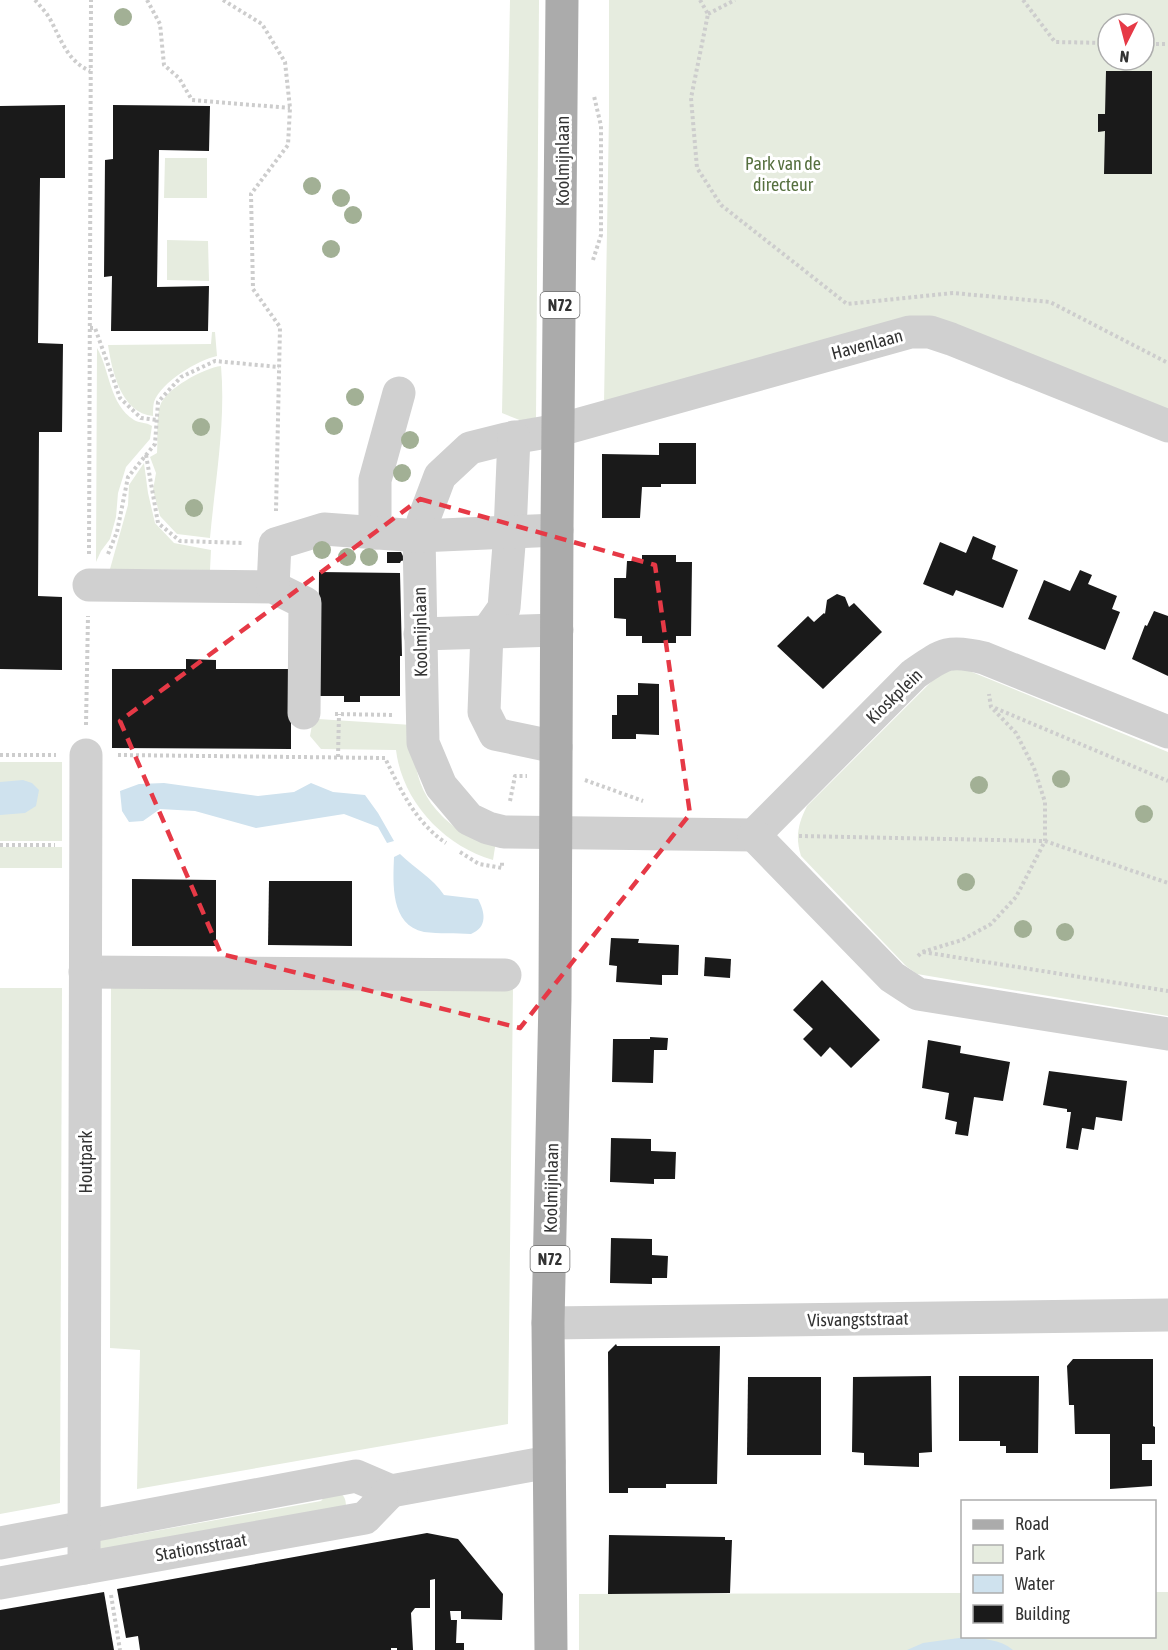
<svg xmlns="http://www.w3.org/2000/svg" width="1168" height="1650" viewBox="0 0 1168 1650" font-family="'Asap Condensed',sans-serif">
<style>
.green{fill:#e6ecdf;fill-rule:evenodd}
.water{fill:#cfe2ee}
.building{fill:#1a1a1a}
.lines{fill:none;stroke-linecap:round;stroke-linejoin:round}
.path{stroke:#cdcdcd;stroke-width:4;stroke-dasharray:3 3;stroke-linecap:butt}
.minor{stroke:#d0d0d0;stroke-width:33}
.major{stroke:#ababab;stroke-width:33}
.tree{fill:#a2b095}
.marked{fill:none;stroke:#e63946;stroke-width:4.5;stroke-dasharray:12 8;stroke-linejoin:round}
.labels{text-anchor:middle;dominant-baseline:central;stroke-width:6;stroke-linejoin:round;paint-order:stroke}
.shield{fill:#fff;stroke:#707070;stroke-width:1.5}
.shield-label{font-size:16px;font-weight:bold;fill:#333}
.street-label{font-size:18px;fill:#333;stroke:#fff}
.park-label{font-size:18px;fill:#56703f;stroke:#fff}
</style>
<rect width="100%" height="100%" fill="#fff"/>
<g class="green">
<polygon points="510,0 539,0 536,420 522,421 502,413"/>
<path d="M 609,0 L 1168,0 L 1168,412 L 966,331 L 604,404 L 609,116 ZM 1108,24 L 1144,24 L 1144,60 L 1108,60 Z"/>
<polygon points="165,158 207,158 207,198 164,198"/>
<polygon points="167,240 208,241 209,281 167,280"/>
<path d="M 212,332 L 215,332 L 217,356 C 198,360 161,382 154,402 C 153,406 153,412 153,416 C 121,413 112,371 108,345 L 211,344 Z"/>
<path d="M 97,348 C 110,370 109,404 134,420 C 139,423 146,422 152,426 L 150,439 L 126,467 L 118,493 L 116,517 L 110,539 L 101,551 L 96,562 Z"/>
<path d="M 221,366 C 226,423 215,482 210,538 L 177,534 L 160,516 L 153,490 L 156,473 L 150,457 L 157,453 C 158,439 156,418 160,406 C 165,389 204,368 221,366 Z"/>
<polygon points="144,463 148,493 155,523 174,543 211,550 210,570 110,569 128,505 129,485"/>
<path d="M 962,668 L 1168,752 L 1168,1016 L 917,974 L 906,966 L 801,856 C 795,837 798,824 807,806 L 940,673 Z"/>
<path d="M 318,719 L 412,725 C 414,761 415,789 442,816 C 449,823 459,831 469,835 C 477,838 487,839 496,841 L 493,860 C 444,846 402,801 396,750 L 321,749 L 310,736 L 312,725 Z"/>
<rect x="0" y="762" width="62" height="79"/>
<rect x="0" y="847" width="62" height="21"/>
<polygon points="111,981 513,987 508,1424 137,1489 140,1350 110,1348"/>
<polygon points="0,988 62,988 60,1503 0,1514"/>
<path d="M 330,1491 C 340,1492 346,1494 346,1506 L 110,1556 L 95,1545 L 105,1530 L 116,1538 L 321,1501 Z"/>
<polygon points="1155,1592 1168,1592 1168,1650 579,1650 579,1594 962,1593 962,1636 1154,1636"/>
</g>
<g class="water">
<polygon points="23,780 32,783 39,790 36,806 25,813 0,815 0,782"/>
<polygon points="164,783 258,796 294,792 311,783 333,792 365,795 378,813 394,841 387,843 378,827 344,814 256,828 195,811 160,809 143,821 129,822 122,811 120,791 139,784"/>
<path d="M 400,854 C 415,869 433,878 444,895 L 478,899 C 485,912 488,927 471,934 C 456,933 439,934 424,932 C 390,925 393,883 394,857 Z"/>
<path d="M 966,1637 C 983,1639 1000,1639 1013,1650 L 907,1650 L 923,1643 Z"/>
</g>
<g class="building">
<polygon points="1106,71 1152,71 1152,174 1104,174 1105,131 1098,132 1098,114 1105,114"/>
<polygon points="65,105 65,178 40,178 38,343 63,344 62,432 39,432 38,596 62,597 62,670 0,669 0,106"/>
<polygon points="113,105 210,106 209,151 159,150 157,287 209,286 208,331 111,331 112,276 104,277 105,160 113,159"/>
<polygon points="659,443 696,443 696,484 661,484 661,487 642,487 640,518 602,518 602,454 659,455"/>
<polygon points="973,536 996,546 992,559 1018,570 1003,608 956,590 953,596 923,584 940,542 966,553"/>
<polygon points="387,552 401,552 405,560 401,561 400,563 387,563"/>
<polygon points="642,555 676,555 676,562 692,562 691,636 676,636 676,643 642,643 642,636 626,636 626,619 614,618 614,578 626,578 627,561 642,561"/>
<polygon points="1080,570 1092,575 1088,584 1117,596 1112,609 1120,612 1105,650 1028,619 1044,580 1070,591"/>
<polygon points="319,572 400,573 402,656 400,656 400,696 360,696 360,702 344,702 344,696 318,696"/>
<polygon points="837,594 845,597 849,607 854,603 882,632 823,689 777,646 808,616 814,622 824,613 825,614 827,600"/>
<polygon points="1154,611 1168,616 1168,676 1132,659 1145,625 1147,626"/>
<polygon points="186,659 216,660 216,669 291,669 291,749 112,748 112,669 186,669"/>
<polygon points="638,683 659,684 659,735 636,734 636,739 612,739 612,715 617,715 617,695 638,695"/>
<polygon points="132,879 216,880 216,946 132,946"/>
<polygon points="269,881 352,881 352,946 268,945"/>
<polygon points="611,938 639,939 638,943 679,945 678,975 662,975 662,985 616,982 617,966 609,965"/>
<polygon points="705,957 731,959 730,978 704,976"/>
<polygon points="822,980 880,1040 851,1068 830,1047 821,1057 803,1039 813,1029 793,1010"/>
<polygon points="650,1037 668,1038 667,1050 654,1050 653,1083 612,1082 613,1039 650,1039"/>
<polygon points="928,1040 961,1046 960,1053 1010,1062 1003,1101 974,1097 968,1136 955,1134 957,1122 945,1119 949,1093 922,1088"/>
<polygon points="1049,1071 1127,1081 1122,1121 1096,1117 1094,1130 1082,1128 1078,1150 1066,1148 1071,1112 1067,1112 1067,1109 1043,1105"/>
<polygon points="611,1138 651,1139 651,1151 676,1152 675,1179 654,1179 654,1184 610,1182"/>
<polygon points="611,1238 652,1239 652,1255 668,1256 667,1278 652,1278 652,1284 610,1283"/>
<polygon points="616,1344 617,1346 720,1346 717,1484 666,1484 666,1488 628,1488 628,1493 609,1493 608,1352"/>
<polygon points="1073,1359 1153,1359 1153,1426 1155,1427 1155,1444 1142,1444 1142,1460 1152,1460 1152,1486 1110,1489 1110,1434 1075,1434 1074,1405 1069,1405 1067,1366"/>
<polygon points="931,1376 932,1452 919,1453 919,1467 864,1465 864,1453 852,1452 853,1377"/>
<polygon points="959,1376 1039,1376 1038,1453 1006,1453 1006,1446 1000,1446 1000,1441 959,1441"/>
<polygon points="748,1377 821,1377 821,1455 747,1455"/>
<polygon points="427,1533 458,1539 503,1594 502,1620 461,1619 461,1611 450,1611 451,1620 457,1620 456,1643 464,1643 464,1650 435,1650 435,1579 430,1580 430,1608 415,1608 411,1613 413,1650 397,1650 397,1648 391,1648 391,1650 140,1650 138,1636 126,1638 117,1589"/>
<polygon points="609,1535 725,1537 725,1540 732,1540 730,1593 608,1594"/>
<polygon points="104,1592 114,1650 0,1650 0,1610"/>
</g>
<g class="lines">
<g class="path">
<path d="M 35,0 C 40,6 46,12 50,19 C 61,39 67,61 90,71"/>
<polyline points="147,0 160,24 164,65 179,78 192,100 290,108"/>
<polyline points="223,0 262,24 285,62 290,108 288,145 251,194 253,289 280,327 276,511"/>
<polyline points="700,0 708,14 691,98 697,168 721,205 847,304 953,293 1050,302 1168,363"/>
<polyline points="1023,0 1055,42 1108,43"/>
<polyline points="708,14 735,0"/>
<polyline points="1144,44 1168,44"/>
<polyline points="593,260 601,235 601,126 594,96"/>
<polyline points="90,328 95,328 120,398 141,418 157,420"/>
<polyline points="146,455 158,523 180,541 244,543"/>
<polyline points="89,554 91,0"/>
<polyline points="108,554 117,532 128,477 155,444 158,402 181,377 215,361 279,367"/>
<polyline points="995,708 1168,781"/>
<polyline points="335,714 394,715"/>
<polyline points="86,725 88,616"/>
<polyline points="0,755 56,755"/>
<path d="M 118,755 L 385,758 C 400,789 416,823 446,843"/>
<polyline points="338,757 339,714"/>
<polyline points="585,780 643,801"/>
<polyline points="510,801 515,776 527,776"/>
<polyline points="799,836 1045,841 1168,883"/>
<polyline points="0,845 55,845"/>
<polyline points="460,852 479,864 502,868 502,862"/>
<polyline points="923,952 1168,991"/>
<polyline points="918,956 922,952 962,940 991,924 1016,897 1045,841 1045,802 1034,768 1016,733 991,707 989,694"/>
<polyline points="111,1595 120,1650"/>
</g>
<g class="minor">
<path d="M 1168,426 L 951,339 L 930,332 L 910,332 L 559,430 L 506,439 L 470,448 L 440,476 L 423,521 L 419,536 L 423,743 L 441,786 L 469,819 L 488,828 L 504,832 L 754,835 L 914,674 C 943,654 948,649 984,658 L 1168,732"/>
<polyline points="514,437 510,532 504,608 487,632 484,712 495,734 556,747"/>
<polyline points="375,533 375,480 399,393"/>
<polyline points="89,585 273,587 305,603 304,713"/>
<polyline points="273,587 275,544 324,529 419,536 557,530"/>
<polyline points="420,634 557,630"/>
<polyline points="754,835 892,977 918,994 1168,1034"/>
<polyline points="85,972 505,975"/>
<polyline points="548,1323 1168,1315"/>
<polyline points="0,1543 356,1476 391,1491 549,1462"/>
<polyline points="84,1568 86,755"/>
<polyline points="0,1583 365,1518 391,1491"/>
</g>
<polyline class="major" points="551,1650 548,1323 555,999 557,530 562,0"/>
</g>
<g class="tree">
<circle cx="123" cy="17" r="9"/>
<circle cx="312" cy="186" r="9"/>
<circle cx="341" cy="198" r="9"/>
<circle cx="353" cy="215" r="9"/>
<circle cx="331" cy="249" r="9"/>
<circle cx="355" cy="397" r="9"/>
<circle cx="334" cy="426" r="9"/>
<circle cx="201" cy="427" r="9"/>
<circle cx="410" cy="440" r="9"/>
<circle cx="402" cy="473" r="9"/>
<circle cx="194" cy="508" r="9"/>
<circle cx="322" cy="550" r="9"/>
<circle cx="347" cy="557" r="9"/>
<circle cx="369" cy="557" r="9"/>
<circle cx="1061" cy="779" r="9"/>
<circle cx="979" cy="785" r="9"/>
<circle cx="1144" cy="814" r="9"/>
<circle cx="966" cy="882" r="9"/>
<circle cx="1023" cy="929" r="9"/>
<circle cx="1065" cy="932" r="9"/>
</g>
<path class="marked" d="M 420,499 L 655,565 L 690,814 L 520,1028 L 221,954 L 120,721 Z"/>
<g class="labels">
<g class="shield">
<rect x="540.5" y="292" width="39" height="26" rx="4.5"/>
<rect x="530.5" y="1246" width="39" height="26" rx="4.5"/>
</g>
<g class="shield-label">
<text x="560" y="305">N72</text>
<text x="550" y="1259">N72</text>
</g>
<g class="street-label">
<text transform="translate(562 161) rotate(-90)">Koolmijnlaan</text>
<text transform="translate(867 344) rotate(-15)">Havenlaan</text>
<text transform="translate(420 632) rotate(-91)">Koolmijnlaan</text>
<text transform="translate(894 696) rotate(-44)">Kioskplein</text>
<text transform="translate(85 1162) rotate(-90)">Houtpark</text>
<text transform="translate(551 1188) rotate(-89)">Koolmijnlaan</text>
<text transform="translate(858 1319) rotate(-1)">Visvangststraat</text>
<text transform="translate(201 1547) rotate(-10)">Stationsstraat</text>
</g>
<g class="park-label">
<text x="783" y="163">Park van de<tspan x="783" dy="21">directeur</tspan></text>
</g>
</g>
<rect x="961" y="1500" width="195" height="138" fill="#ffffff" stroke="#adadad" stroke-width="1.5"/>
<rect x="973" y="1520" width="30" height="9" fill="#ababab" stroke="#adadad" stroke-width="1.5"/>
<text x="1015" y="1530" font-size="18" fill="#333333">Road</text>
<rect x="973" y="1545" width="30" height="18" fill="#e6ecdf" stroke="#adadad" stroke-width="1.5"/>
<text x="1015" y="1560" font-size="18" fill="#333333">Park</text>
<rect x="973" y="1575" width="30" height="18" fill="#cfe2ee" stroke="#adadad" stroke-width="1.5"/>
<text x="1015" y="1590" font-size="18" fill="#333333">Water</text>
<rect x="973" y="1605" width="30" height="18" fill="#1a1a1a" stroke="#adadad" stroke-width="1.5"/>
<text x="1015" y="1620" font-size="18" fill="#333333">Building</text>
<g transform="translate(1126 42) rotate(186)"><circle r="28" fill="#ffffff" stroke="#adadad" stroke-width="1.5"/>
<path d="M0-4.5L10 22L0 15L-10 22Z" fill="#e63946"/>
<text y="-9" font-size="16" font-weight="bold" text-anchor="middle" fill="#333333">N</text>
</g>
</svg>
